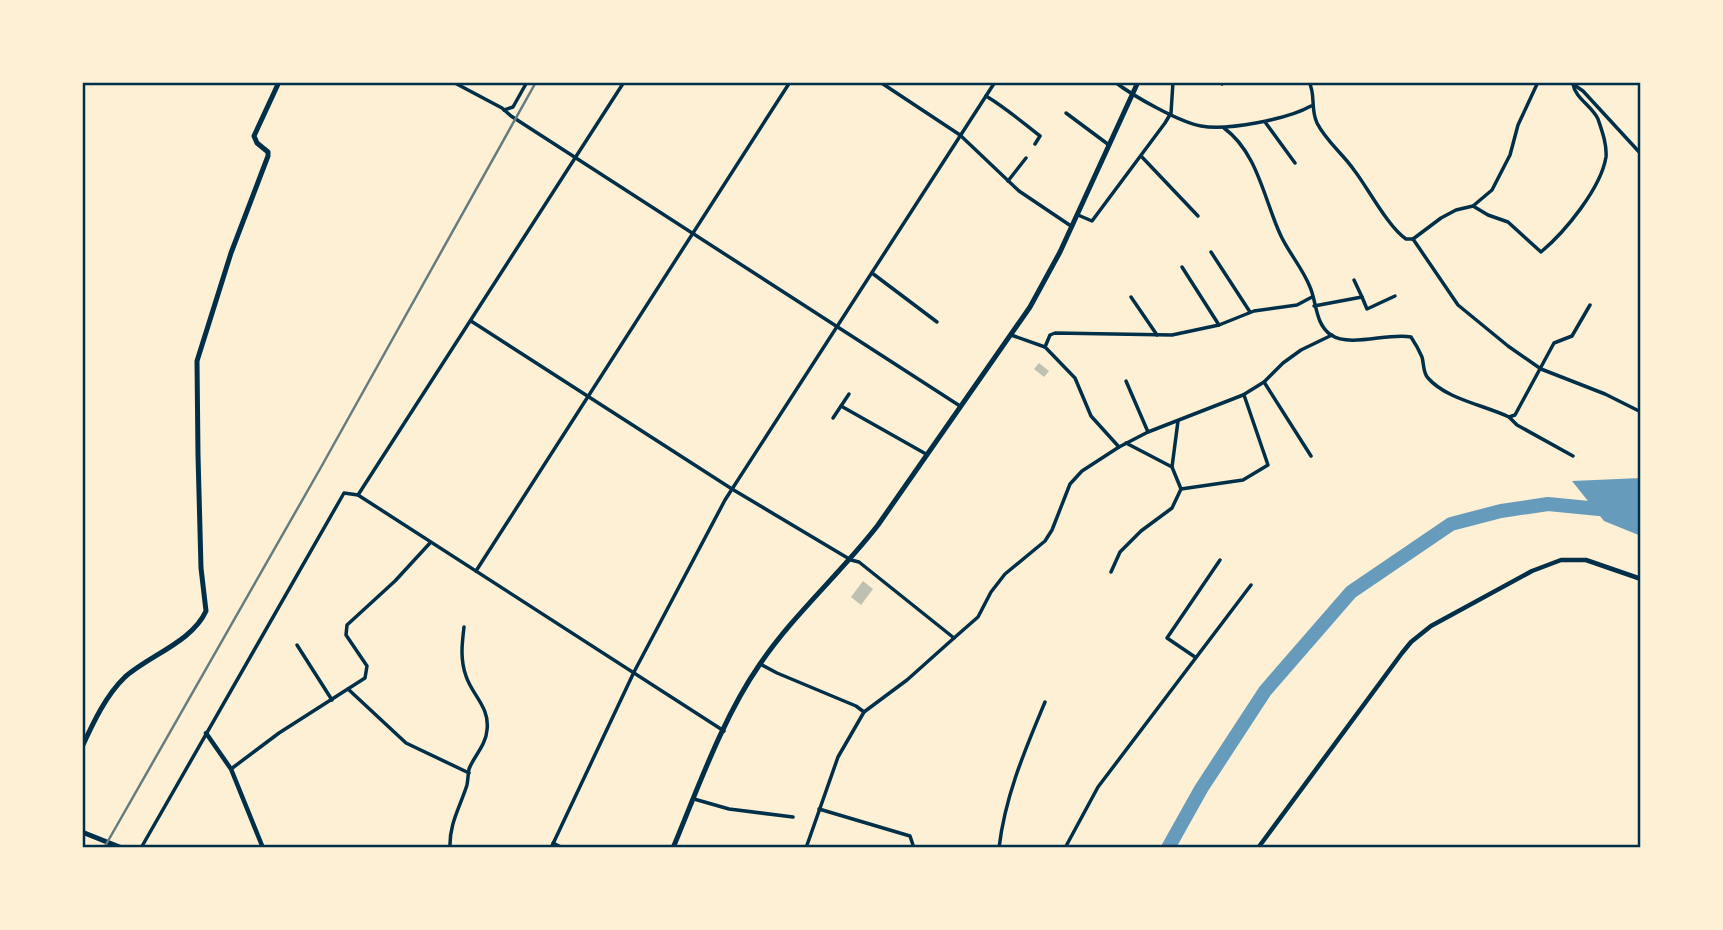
<svg xmlns="http://www.w3.org/2000/svg" width="1723" height="930" viewBox="0 0 1723 930" font-family="Manrope,sans-serif">
<style>
.water{fill:#669bbc}
.lines{fill:none;stroke-linecap:round;stroke-linejoin:round}
.river{stroke:#669bbc;stroke-width:14}
.building{fill:#bec0b2}
.minor{stroke:#003049;stroke-width:3.5}
.tertiary{stroke:#003049;stroke-width:4.5}
.secondary{stroke:#003049;stroke-width:5}
.primary{stroke:#003049;stroke-width:5}
.rail{stroke:#657d81;stroke-width:2.5}
.neatline{fill:none;stroke:#003049;stroke-width:2.5}
</style>
<rect width="100%" height="100%" fill="#fdf0d5"/>
<polygon class="water" points="1641,478 1641,536 1604,521 1572,481"/>
<g class="lines">
<polyline class="river" points="1168,848 1201,789 1265,691 1351,592 1451,524 1501,511 1548,504 1599,509 1641,506"/>
</g>
<g class="building">
<polygon points="1039,363 1049,371 1044,377 1034,369"/>
<polygon points="863,581 873,589 861,605 851,597"/>
</g>
<g class="lines">
<g class="minor">
<polyline points="453,82 502,108 511,116 960,406"/>
<polyline points="880,82 960,135 1019,191 1071,226"/>
<path d="M 1115,82 C 1133,96 1179,122 1201,126 C 1227,131 1288,119 1311,106"/>
<path d="M 1309,82 C 1316,95 1310,108 1317,123 C 1326,141 1343,154 1354,170 C 1368,188 1388,227 1406,239 L 1413,239"/>
<polyline points="1570,82 1583,91 1641,154"/>
<polyline points="1222,84 1224,82"/>
<path d="M 986,96 C 1006,108 1022,122 1040,136 L 1035,144"/>
<polyline points="504,110 513,107 527,82"/>
<polyline points="1066,113 1109,145"/>
<polyline points="1265,122 1295,163"/>
<path d="M 1224,128 C 1258,153 1264,200 1281,236 C 1289,253 1303,269 1310,287 C 1317,303 1315,324 1331,335 C 1351,348 1389,332 1411,337 C 1415,343 1419,350 1422,357 C 1424,364 1423,373 1428,378 C 1446,399 1484,405 1509,417 L 1515,415 L 1554,343 L 1572,336 L 1590,305"/>
<polyline points="1141,156 1198,216"/>
<polyline points="1008,181 1026,158"/>
<path d="M 1473,206 L 1488,215 L 1508,222 L 1541,252 C 1565,232 1601,188 1606,157 C 1607,144 1602,131 1598,119 C 1592,106 1575,98 1573,84"/>
<polyline points="1078,215 1092,221 1165,123 1171,113 1173,82"/>
<polyline points="1413,239 1458,305 1508,346 1541,369 1605,394 1641,412"/>
<polyline points="1413,239 1441,218 1456,210 1473,206 1492,190 1510,155 1518,125 1538,82"/>
<polyline points="1211,252 1250,312"/>
<polyline points="1182,267 1219,325"/>
<polyline points="872,273 937,322"/>
<polyline points="1131,297 1157,335"/>
<polyline points="1362,297 1367,309 1395,296"/>
<polyline points="1314,306 1362,297 1354,280"/>
<polyline points="471,321 732,489 851,560 859,562 954,638 978,617 991,592 1005,574 1045,541 1052,530 1070,484 1082,471 1119,447 1148,432 1243,395 1264,382 1283,363 1301,350 1332,335"/>
<polyline points="1011,335 1045,347 1050,335 1055,333 1172,335 1219,325 1254,311 1297,305 1312,297"/>
<polyline points="1045,347 1075,378 1091,416 1119,447"/>
<polyline points="1126,381 1148,432"/>
<polyline points="1264,382 1311,456"/>
<polyline points="841,406 926,454"/>
<polyline points="1509,417 1517,425 1573,456"/>
<polyline points="833,418 849,394"/>
<polyline points="1126,443 1172,467 1181,489 1243,480 1268,465 1244,395"/>
<polyline points="1172,467 1178,421"/>
<polyline points="358,495 624,82"/>
<polyline points="476,571 790,82"/>
<polyline points="1111,572 1120,552 1141,531 1172,508 1181,489"/>
<polyline points="297,645 332,700"/>
<polyline points="1195,657 1167,638 1220,560"/>
<polyline points="760,664 777,673 856,706 864,712"/>
<polyline points="348,689 406,743 469,773"/>
<polyline points="231,769 279,733 365,678 367,666 346,635 347,625 395,581 430,543"/>
<polyline points="694,799 729,809 793,817"/>
<polyline points="819,809 910,836 914,848"/>
<polyline points="553,843 563,848"/>
<polyline points="141,848 344,493 358,495 724,731"/>
<path d="M 450,848 C 449,824 460,807 467,785 C 468,780 468,774 469,769 C 474,756 486,745 487,730 C 490,707 472,695 466,676 C 460,659 462,644 464,627"/>
<polyline points="551,848 634,672 725,500 995,82"/>
<polyline points="806,848 838,757 864,712 907,680 954,638"/>
<path d="M 999,848 C 1005,796 1025,750 1045,702"/>
<polyline points="1065,848 1098,787 1251,585"/>
</g>
<g class="tertiary">
<polyline points="206,733 231,769 263,848"/>
<polyline points="1258,848 1402,653 1411,642 1431,626 1532,571 1561,560 1586,560 1641,579"/>
</g>
<g class="secondary">
<path d="M 82,747 C 93,723 106,695 125,677 C 150,655 192,642 206,611 L 201,568 L 198,455 L 197,361 L 231,253 L 268,156 L 268,152 L 257,143 L 254,136 L 279,82"/>
<polyline points="82,832 122,848"/>
</g>
<path class="primary" d="M 673,848 C 698,788 723,717 760,664 C 794,614 841,573 878,525 L 1030,307 L 1060,252 L 1138,82"/>
<polyline class="rail" points="104,848 320,469 536,82"/>
</g>
<rect width="1723" height="930" fill="none" stroke="#fdf0d5" stroke-width="168"/>
<rect x="84" y="84" width="1555" height="762" class="neatline"/>
</svg>
